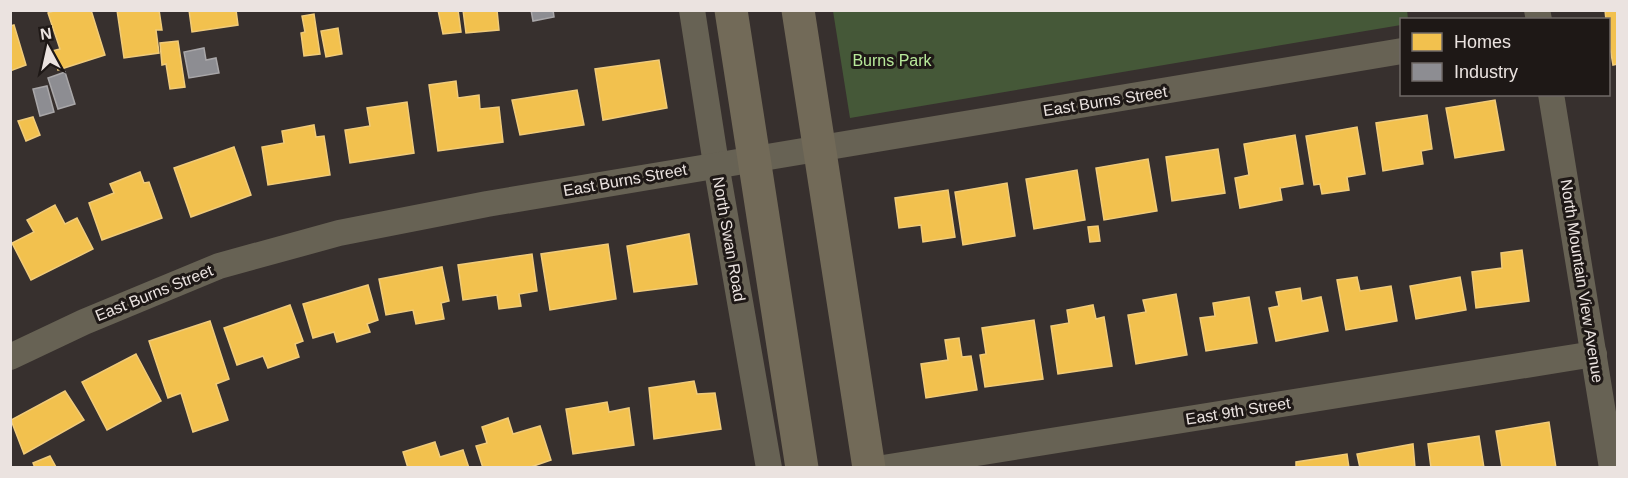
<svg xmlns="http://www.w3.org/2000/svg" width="1628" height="478" viewBox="0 0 1628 478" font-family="Helvetica,sans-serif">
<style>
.green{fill:#455838}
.homes{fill:#f2c14e;stroke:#f0cb7a;stroke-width:1.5}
.industry{fill:#8d8d92;stroke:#a9a7a9;stroke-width:1.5}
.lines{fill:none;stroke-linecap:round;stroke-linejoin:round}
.minor{stroke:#676254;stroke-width:26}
.primary{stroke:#726a58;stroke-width:33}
.labels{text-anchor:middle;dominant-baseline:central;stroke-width:6;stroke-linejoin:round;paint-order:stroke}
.park-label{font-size:16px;fill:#b8e99a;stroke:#1e1816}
.street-label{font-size:16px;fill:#ebe3e0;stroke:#1e1816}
</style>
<rect width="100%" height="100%" fill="#37302e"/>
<polygon class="green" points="1407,10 1408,19 1402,20 1401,25 850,118 833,11"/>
<g class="homes">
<polygon points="56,10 91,10 105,55 58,70 52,51 60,49 48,13"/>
<polygon points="117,10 159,10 162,30 156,30 159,53 124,58"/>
<polygon points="189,10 236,10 238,25 192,32"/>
<polygon points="438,10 458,10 461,32 443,34"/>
<polygon points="463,10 497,10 499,30 466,33"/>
<polygon points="1605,10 1618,10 1618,64 1613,65 1608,35 1608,20 1606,20"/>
<polygon points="314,14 320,54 304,56 301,33 305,32 302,16"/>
<polygon points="14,25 26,65 10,71 10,26"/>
<polygon points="338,28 342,54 326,57 321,31"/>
<polygon points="178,41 185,87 170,89 166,64 162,65 160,43"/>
<polygon points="659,60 667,108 603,120 595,69"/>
<polygon points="456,81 458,98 479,95 480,109 499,107 503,142 438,151 429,85"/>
<polygon points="577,90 584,125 520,135 512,100"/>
<polygon points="1495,100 1504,150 1455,158 1446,108"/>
<polygon points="407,102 414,153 350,163 345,130 370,126 367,108"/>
<polygon points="1427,115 1432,149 1421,151 1423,164 1383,171 1376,123"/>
<polygon points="33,117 40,135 26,141 18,121"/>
<polygon points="314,125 316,137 324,136 330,175 268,185 262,147 284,143 282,131"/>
<polygon points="1357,127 1365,174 1347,177 1349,190 1322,194 1320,184 1314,185 1306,136"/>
<polygon points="1295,135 1303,184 1280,188 1282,200 1240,208 1235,178 1249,175 1244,144"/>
<polygon points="234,147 251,195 191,217 174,168"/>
<polygon points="1218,149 1225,193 1172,201 1166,157"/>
<polygon points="1148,159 1157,211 1104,220 1096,168"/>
<polygon points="1077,170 1085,220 1034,229 1026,179"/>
<polygon points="140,172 144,183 149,182 162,218 102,240 89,203 114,193 110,184"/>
<polygon points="1007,183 1015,236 963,245 955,192"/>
<polygon points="948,190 955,237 923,242 921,225 899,228 895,198"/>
<polygon points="55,205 65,224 77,218 93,249 31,280 12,243 34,232 27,220"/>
<polygon points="1098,226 1100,241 1090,242 1088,227"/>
<polygon points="689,234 697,284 634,292 627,246"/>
<polygon points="608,244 616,299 550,310 541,254"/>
<polygon points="1522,250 1529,301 1476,308 1472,272 1502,268 1501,253"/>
<polygon points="532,254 537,291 519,294 521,306 499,309 497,295 463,300 458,265"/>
<polygon points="442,267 449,301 441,303 444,319 416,324 413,310 386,315 379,279"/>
<polygon points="1357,277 1360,291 1391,286 1397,321 1346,330 1337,280"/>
<polygon points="1460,277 1466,310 1416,319 1410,286"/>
<polygon points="368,285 378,320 367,324 370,332 337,342 334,332 313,338 303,304"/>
<polygon points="1300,288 1302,301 1321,297 1328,331 1276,341 1269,308 1279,306 1276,292"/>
<polygon points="1176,294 1187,355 1136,364 1128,315 1146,312 1143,300"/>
<polygon points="1249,297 1257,343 1206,351 1200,318 1215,316 1213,303"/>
<polygon points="290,305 303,341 295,344 299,357 268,368 263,356 237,365 224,328"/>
<polygon points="1093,305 1096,319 1104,317 1112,366 1058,374 1051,326 1069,323 1067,310"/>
<polygon points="1034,320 1043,379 985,387 980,355 986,354 982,328"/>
<polygon points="210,321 229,379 216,384 228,420 193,432 181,393 168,398 149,341"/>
<polygon points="959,338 962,357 971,356 977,390 926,398 921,364 948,360 945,340"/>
<polygon points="136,354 161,401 107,430 82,382"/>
<polygon points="694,381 697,394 715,393 721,429 654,439 649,388"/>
<polygon points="65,391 84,420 24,454 11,420"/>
<polygon points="607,402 609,412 629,408 634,445 573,454 566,409"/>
<polygon points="508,418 513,434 540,426 551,460 528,468 483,468 476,446 487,443 482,427"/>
<polygon points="1549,422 1556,468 1502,468 1496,431"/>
<polygon points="1479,436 1484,468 1431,468 1428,444"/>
<polygon points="435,442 440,457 463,450 469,468 408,468 403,452"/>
<polygon points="1413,444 1415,468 1360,468 1357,454"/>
<polygon points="1347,454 1349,468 1296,468 1296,462"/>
<polygon points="50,456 56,467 35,468 33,463"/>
</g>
<g class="industry">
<polygon points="531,10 553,10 554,17 533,21"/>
<polygon points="204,48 206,60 216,58 219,73 189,78 184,52"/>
<polygon points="65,72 75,104 58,109 48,78"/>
<polygon points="47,86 54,112 40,116 33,89"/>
</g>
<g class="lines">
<g class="minor">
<polyline points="692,10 716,164 769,468"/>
<polyline points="1537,10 1539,20"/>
<polyline points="1551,94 1612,468"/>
<polyline points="10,357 84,322 219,266 339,233 487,204 1402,51"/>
<polyline points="883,468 1594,354"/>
</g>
<g class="primary">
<polyline points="731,10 802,468"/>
<polyline points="798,10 869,468"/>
</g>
</g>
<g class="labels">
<g class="park-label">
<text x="892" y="60">Burns Park</text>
</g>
<g class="street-label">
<text transform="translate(1105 101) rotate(-9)">East Burns Street</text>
<text transform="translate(625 180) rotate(-10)">East Burns Street</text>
<text transform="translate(729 239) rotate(80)">North Swan Road</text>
<text transform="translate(1582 281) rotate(81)">North Mountain View Avenue</text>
<text transform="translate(154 293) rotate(-22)">East Burns Street</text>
<text transform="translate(1238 411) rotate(-9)">East 9th Street</text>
</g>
</g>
<rect width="1628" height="478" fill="none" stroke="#ebe3e0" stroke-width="24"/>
<rect x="1400" y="18" width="210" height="78" fill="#1e1816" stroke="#706967" stroke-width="1.5"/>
<rect x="1412" y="33" width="30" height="18" fill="#f2c14e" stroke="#706967" stroke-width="1.5"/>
<text x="1454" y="48" font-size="18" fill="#ebe3e0">Homes</text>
<rect x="1412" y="63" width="30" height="18" fill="#8d8d92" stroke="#706967" stroke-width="1.5"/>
<text x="1454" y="78" font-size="18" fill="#ebe3e0">Industry</text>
<g transform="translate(48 48) rotate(352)" stroke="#1e1816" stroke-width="4.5" paint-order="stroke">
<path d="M0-4.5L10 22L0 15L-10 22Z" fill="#ebe3e0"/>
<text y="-9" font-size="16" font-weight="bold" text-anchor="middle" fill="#ebe3e0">N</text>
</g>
</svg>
